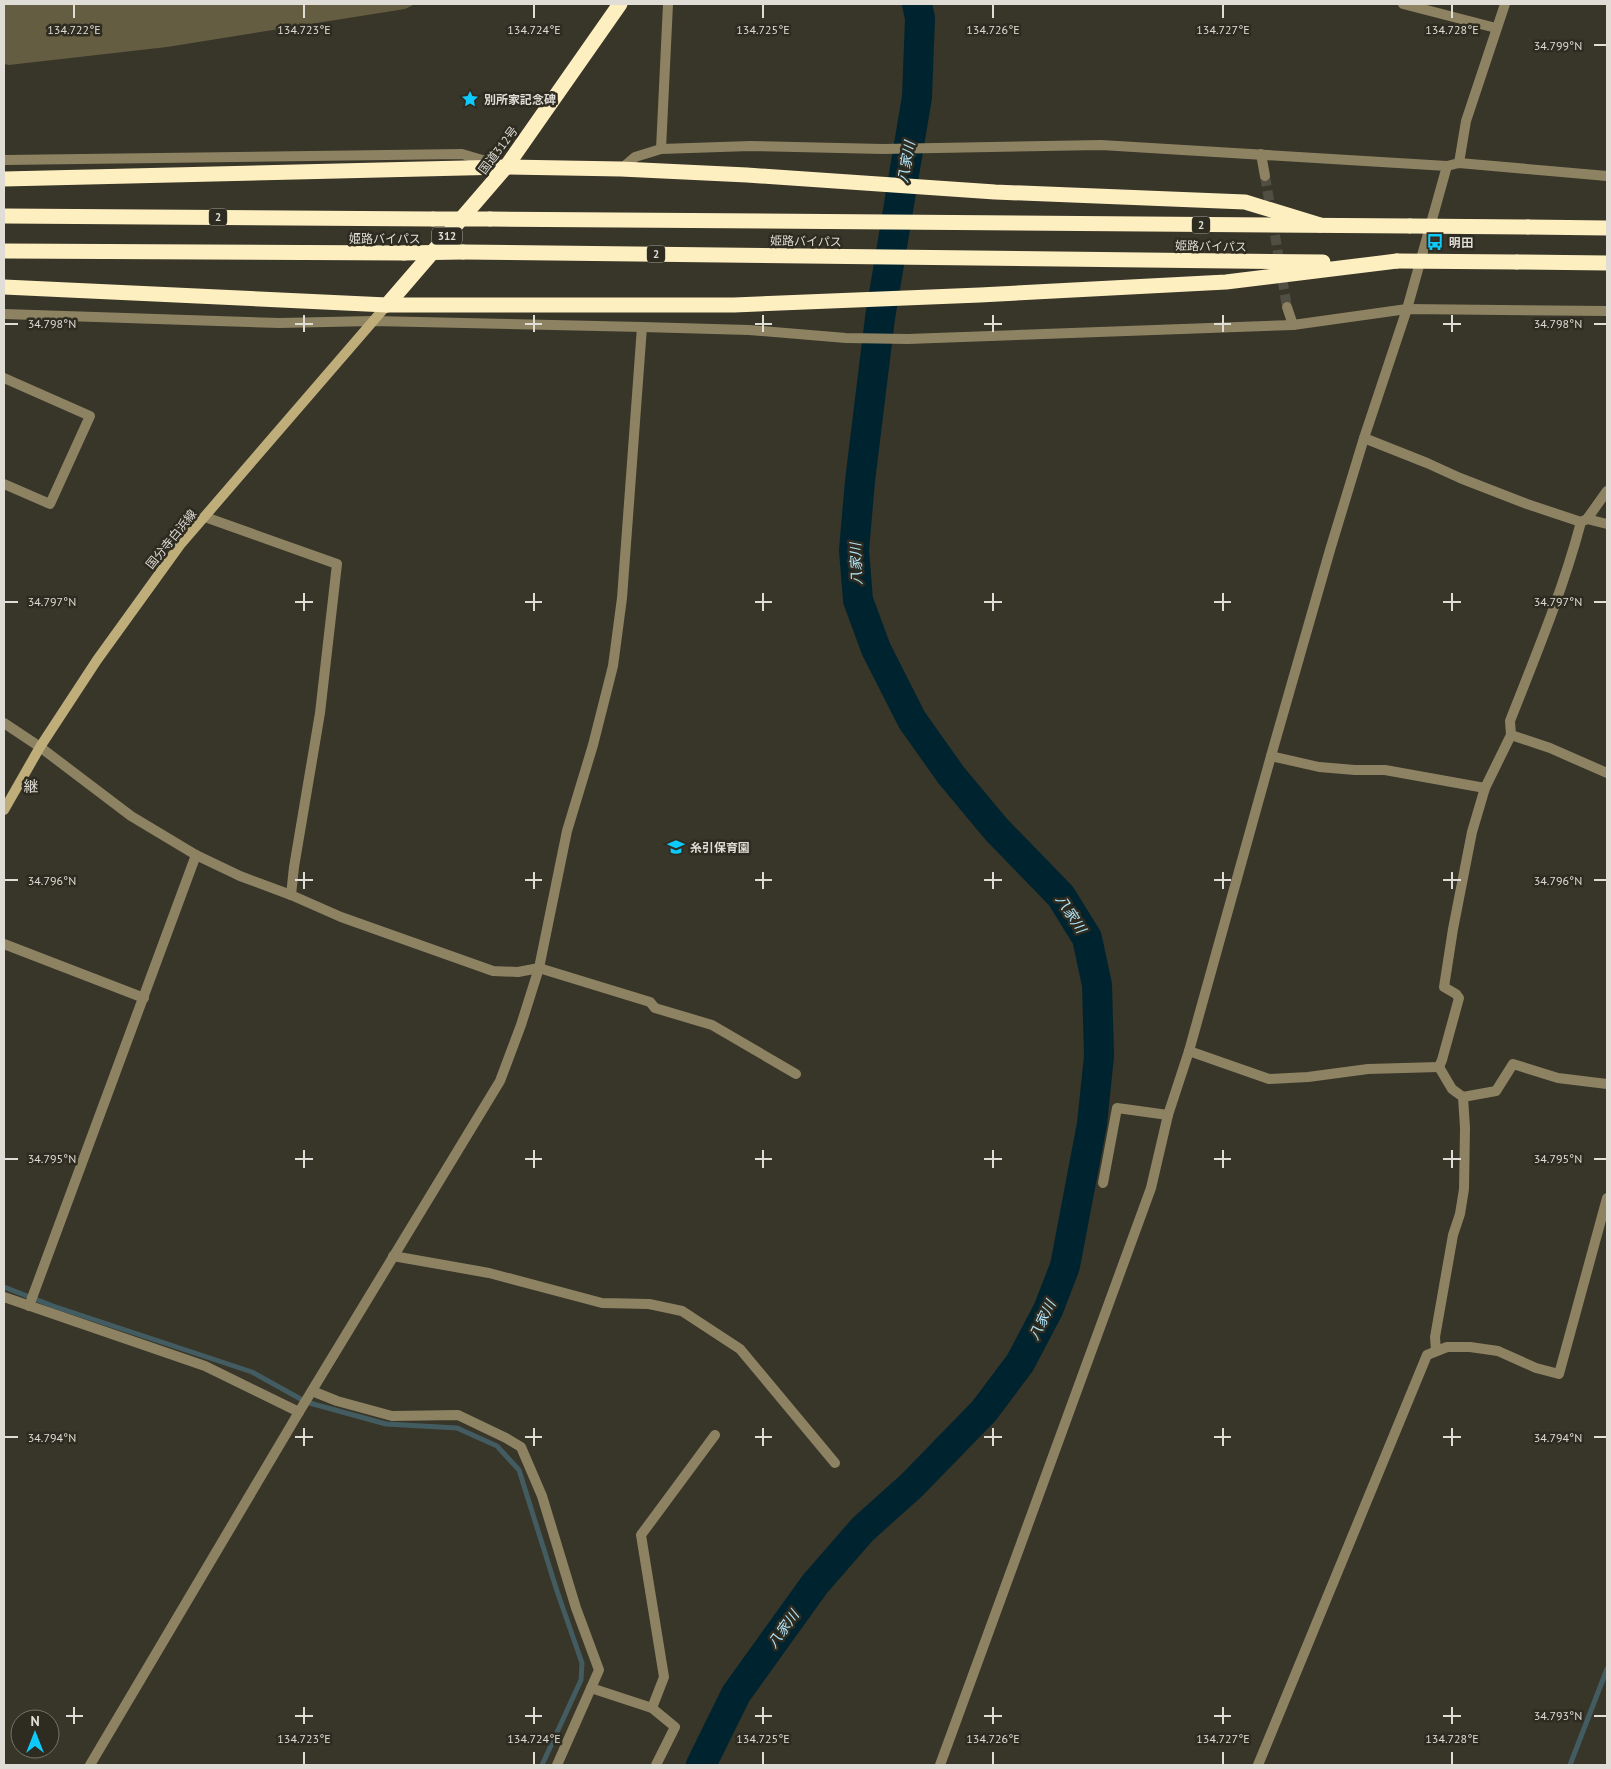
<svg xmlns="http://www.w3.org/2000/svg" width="1611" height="1769" viewBox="0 0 1611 1769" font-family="'PT Sans','Noto Sans JP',sans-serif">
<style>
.green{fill:#655d41}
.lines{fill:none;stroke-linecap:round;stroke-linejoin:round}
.stream{stroke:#435c61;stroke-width:5}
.river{stroke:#00242f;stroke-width:30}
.street-tunnel{stroke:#514e43;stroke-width:10;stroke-dasharray:10 5;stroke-linecap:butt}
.street{stroke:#8d8262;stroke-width:10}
.secondary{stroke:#bfae7a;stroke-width:10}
.highway{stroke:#feefc0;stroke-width:15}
.highway-bridge{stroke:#feefc0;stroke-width:15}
.ticks{fill:none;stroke:#dfddd6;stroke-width:2}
.labels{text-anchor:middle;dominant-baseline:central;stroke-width:5;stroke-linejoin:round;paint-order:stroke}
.shield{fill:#2e2b20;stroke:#aaa89f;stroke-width:1}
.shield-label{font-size:11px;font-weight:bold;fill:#dfddd6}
.poi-label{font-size:12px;font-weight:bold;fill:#dfddd6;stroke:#2e2b20;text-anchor:start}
.street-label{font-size:12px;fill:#dfddd6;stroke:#2e2b20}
.water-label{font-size:14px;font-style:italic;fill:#b1e5f9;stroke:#2e2b20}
.quarter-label{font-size:15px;fill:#dfddd6;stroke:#2e2b20}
.ticks-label{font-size:12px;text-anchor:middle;fill:#dfddd6;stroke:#2e2b20;stroke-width:5;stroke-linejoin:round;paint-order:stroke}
</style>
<rect width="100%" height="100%" fill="#383529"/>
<polygon class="green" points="4,4 415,4 405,9 167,47 9,65 4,64"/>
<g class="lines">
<g class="stream">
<polyline points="4,1287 53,1306 252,1372 306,1402 386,1424 457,1428 497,1446 519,1470 557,1591 582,1663 581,1680 542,1765"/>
<polyline points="1570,1765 1607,1669"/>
</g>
<polyline class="river" points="701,1765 736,1694 815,1584 863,1529 911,1486 984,1411 1020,1363 1048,1310 1065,1266 1092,1124 1099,1056 1097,985 1087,938 1061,896 996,829 951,775 912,720 876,649 858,600 854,550 860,481 880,318 917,97 920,18 917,4"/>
<polyline class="street-tunnel" points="1265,176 1287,307"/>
<g class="street">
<polyline points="1403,4 1496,28"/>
<polyline points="661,149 668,4"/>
<polyline points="1261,154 1265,176"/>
<polyline points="4,160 462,154 496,164"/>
<polyline points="1459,163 1466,121 1505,4"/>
<polyline points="621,169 635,157 661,149 750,146 883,149 1101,145 1447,166 1459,163 1607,176"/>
<polyline points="1287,307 1293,325"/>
<polyline points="4,314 279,323 373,321 642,327 749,330 846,338 908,339 1293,325 1407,309 1607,311"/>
<polyline points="4,378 90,416 50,504 4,484"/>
<polyline points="1364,438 1427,463 1460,478 1527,504 1581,522"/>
<polyline points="205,517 337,564 320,713 294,867 291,895"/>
<polyline points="1587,519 1607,524"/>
<polyline points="4,723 40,747 131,816 196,855 240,876 291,895 341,917 493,971 518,972 539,968 650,1002 655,1008 712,1025 796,1074"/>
<polyline points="1511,735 1550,748 1607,773"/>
<polyline points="1271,756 1319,767 1355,770 1385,770 1485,788"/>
<polyline points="4,944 144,998"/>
<polyline points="1189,1051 1269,1079 1308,1077 1368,1069 1439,1067"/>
<path d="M 1439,1067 L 1442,1060 L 1459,998 L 1456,994 L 1444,987 L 1453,929 L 1472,832 L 1485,788 L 1511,735 L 1510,721 C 1536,655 1563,590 1581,522 L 1587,519 L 1607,491"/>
<polyline points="1439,1067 1452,1089 1463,1097 1496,1091 1513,1064 1558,1078 1607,1084"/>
<polyline points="1103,1183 1117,1108 1168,1115"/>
<polyline points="393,1256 489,1273 602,1303 649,1304 682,1311 740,1349 835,1463"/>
<polyline points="4,1297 205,1366 299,1412"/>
<polyline points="29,1306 196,855"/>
<polyline points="1436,1351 1435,1337 1453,1235 1460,1214 1464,1189 1465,1128 1463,1097"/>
<polyline points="312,1391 337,1401 392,1416 458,1415 506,1438 521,1447 542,1496 576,1608 599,1670 557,1765"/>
<polyline points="591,1688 652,1708 675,1727 656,1765"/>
<polyline points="652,1708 664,1677 641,1535 715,1435"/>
<polyline points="90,1765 299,1412 500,1081 521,1025 539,968 567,831 593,745 613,666 622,598 642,327"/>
<polyline points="940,1765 1151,1188 1168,1115 1189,1051 1271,756 1330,550 1364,438 1407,309 1447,166"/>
<polyline points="1258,1765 1427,1355 1447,1347 1470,1347 1498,1351 1536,1368 1559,1374 1607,1198"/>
</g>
<polyline class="secondary" points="4,810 40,747 97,660 180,545 387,305"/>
<g class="highway">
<polyline points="4,179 506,167 621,169 747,175 995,192 1245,202 1320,225"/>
<polyline points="4,216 433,219"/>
<polyline points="490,219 1410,226"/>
<polyline points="1528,227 1607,228"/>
<polyline points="4,251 404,253"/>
<polyline points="463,252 1323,262"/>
<polyline points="1517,262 1607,263"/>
<polyline points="4,287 387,305 734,305 980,295 1226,282 1397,261"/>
<polyline points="387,305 506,167 620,4"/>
</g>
<g class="highway-bridge">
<polyline points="433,219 490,219"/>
<polyline points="1410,226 1528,227"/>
<polyline points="404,253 463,252"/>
<polyline points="1397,261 1517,262"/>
</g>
</g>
<path class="ticks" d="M 74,5 L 74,18M 304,5 L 304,18M 534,5 L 534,18M 763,5 L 763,18M 993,5 L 993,18M 1223,5 L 1223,18M 1452,5 L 1452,18M 1594,45 L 1606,45M 304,315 L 304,332M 534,315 L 534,332M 763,315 L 763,332M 993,315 L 993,332M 1223,315 L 1223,332M 1452,315 L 1452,332M 5,324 L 18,324M 295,324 L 313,324M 525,324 L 542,324M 755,324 L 772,324M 984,324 L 1002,324M 1214,324 L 1231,324M 1443,324 L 1461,324M 1594,324 L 1606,324M 304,593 L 304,611M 534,593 L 534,611M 763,593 L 763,611M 993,593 L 993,611M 1223,593 L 1223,611M 1452,593 L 1452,611M 5,602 L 18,602M 295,602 L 313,602M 525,602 L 542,602M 755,602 L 772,602M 984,602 L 1002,602M 1214,602 L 1231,602M 1443,602 L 1461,602M 1594,602 L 1606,602M 304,872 L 304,889M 534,872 L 534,889M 763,872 L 763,889M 993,872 L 993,889M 1223,872 L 1223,889M 1452,872 L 1452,889M 5,880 L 18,880M 295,880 L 313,880M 525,880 L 542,880M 755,880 L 772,880M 984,880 L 1002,880M 1214,880 L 1231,880M 1443,880 L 1461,880M 1594,880 L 1606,880M 304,1150 L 304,1168M 534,1150 L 534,1168M 763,1150 L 763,1168M 993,1150 L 993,1168M 1223,1150 L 1223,1168M 1452,1150 L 1452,1168M 5,1159 L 18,1159M 295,1159 L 313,1159M 525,1159 L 542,1159M 755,1159 L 772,1159M 984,1159 L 1002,1159M 1214,1159 L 1231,1159M 1443,1159 L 1461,1159M 1594,1159 L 1606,1159M 304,1428 L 304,1446M 534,1428 L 534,1446M 763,1428 L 763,1446M 993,1428 L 993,1446M 1223,1428 L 1223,1446M 1452,1428 L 1452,1446M 5,1437 L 18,1437M 295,1437 L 313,1437M 525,1437 L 542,1437M 755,1437 L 772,1437M 984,1437 L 1002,1437M 1214,1437 L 1231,1437M 1443,1437 L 1461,1437M 1594,1437 L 1606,1437M 74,1707 L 74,1724M 304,1707 L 304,1724M 534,1707 L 534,1724M 763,1707 L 763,1724M 993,1707 L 993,1724M 1223,1707 L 1223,1724M 1452,1707 L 1452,1724M 66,1716 L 83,1716M 295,1716 L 313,1716M 525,1716 L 542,1716M 755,1716 L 772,1716M 984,1716 L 1002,1716M 1214,1716 L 1231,1716M 1443,1716 L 1461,1716M 1594,1716 L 1606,1716M 304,1752 L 304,1764M 534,1752 L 534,1764M 763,1752 L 763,1764M 993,1752 L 993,1764M 1223,1752 L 1223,1764M 1452,1752 L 1452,1764"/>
<defs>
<g id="sight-bare" transform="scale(1.35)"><path d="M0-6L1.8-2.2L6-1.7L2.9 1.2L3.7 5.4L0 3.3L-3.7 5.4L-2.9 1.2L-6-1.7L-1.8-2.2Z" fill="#0ecafa" stroke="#2e2b20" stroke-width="2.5" paint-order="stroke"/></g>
<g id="bus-bare" transform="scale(1.35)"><path d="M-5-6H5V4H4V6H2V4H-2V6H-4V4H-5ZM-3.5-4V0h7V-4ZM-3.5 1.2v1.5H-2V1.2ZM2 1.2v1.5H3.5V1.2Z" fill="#0ecafa" stroke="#2e2b20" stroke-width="2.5" paint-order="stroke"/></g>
<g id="school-bare" transform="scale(1.35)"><path d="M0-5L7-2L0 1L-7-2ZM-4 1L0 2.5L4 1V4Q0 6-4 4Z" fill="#0ecafa" stroke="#2e2b20" stroke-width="2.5" paint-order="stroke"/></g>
</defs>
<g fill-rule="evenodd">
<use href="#sight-bare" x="470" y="99"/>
<use href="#bus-bare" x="1435" y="242"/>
<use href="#school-bare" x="676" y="847"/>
</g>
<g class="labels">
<g class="shield">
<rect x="209" y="208.5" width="18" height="17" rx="4"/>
<rect x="1192" y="216.5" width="18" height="17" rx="4"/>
<rect x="432" y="227.5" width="30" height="17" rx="4"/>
<rect x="647" y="245.5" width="18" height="17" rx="4"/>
</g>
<g class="shield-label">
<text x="218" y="217">2</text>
<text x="1201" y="225">2</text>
<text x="447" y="236">312</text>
<text x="656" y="254">2</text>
</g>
<g class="poi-label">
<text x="484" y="99">別所家記念碑</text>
<text x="1449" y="242">明田</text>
<text x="690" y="847">糸引保育園</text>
</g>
<g class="street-label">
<text transform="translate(498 150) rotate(-53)">国道312号</text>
<text x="385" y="238">姫路バイパス</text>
<text transform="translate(806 241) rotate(1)">姫路バイパス</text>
<text transform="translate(1211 246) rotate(1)">姫路バイパス</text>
<text transform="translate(171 539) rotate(-51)">国分寺白浜線</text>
</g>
<g class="water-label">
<text transform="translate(906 162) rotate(-80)">八家川</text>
<text transform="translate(856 564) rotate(-92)">八家川</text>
<text transform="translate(1071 914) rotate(57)">八家川</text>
<text transform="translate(1042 1320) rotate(-64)">八家川</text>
<text transform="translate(783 1629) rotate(-54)">八家川</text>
</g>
<g class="quarter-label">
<text x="31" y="786">継</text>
</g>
</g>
<g class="ticks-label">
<text x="74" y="34">134.722°E</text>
<text x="304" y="34">134.723°E</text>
<text x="534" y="34">134.724°E</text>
<text x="763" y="34">134.725°E</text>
<text x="993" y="34">134.726°E</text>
<text x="1223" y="34">134.727°E</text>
<text x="1452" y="34">134.728°E</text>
<text x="1558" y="50">34.799°N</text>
<text x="52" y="328">34.798°N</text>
<text x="1558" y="328">34.798°N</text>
<text x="52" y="606">34.797°N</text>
<text x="1558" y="606">34.797°N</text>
<text x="52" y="885">34.796°N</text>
<text x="1558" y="885">34.796°N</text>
<text x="52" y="1163">34.795°N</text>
<text x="1558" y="1163">34.795°N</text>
<text x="52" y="1442">34.794°N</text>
<text x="1558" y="1442">34.794°N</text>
<text x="1558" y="1720">34.793°N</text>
<text x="304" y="1743">134.723°E</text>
<text x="534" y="1743">134.724°E</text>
<text x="763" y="1743">134.725°E</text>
<text x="993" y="1743">134.726°E</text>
<text x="1223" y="1743">134.727°E</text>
<text x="1452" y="1743">134.728°E</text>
</g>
<rect width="1611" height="1769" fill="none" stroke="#dfddd6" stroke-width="10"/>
<g transform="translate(35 1734)"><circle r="24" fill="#2e2b20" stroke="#757269"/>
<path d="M0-4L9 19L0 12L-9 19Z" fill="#0ecafa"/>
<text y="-8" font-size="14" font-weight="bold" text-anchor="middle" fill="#dfddd6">N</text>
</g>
</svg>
